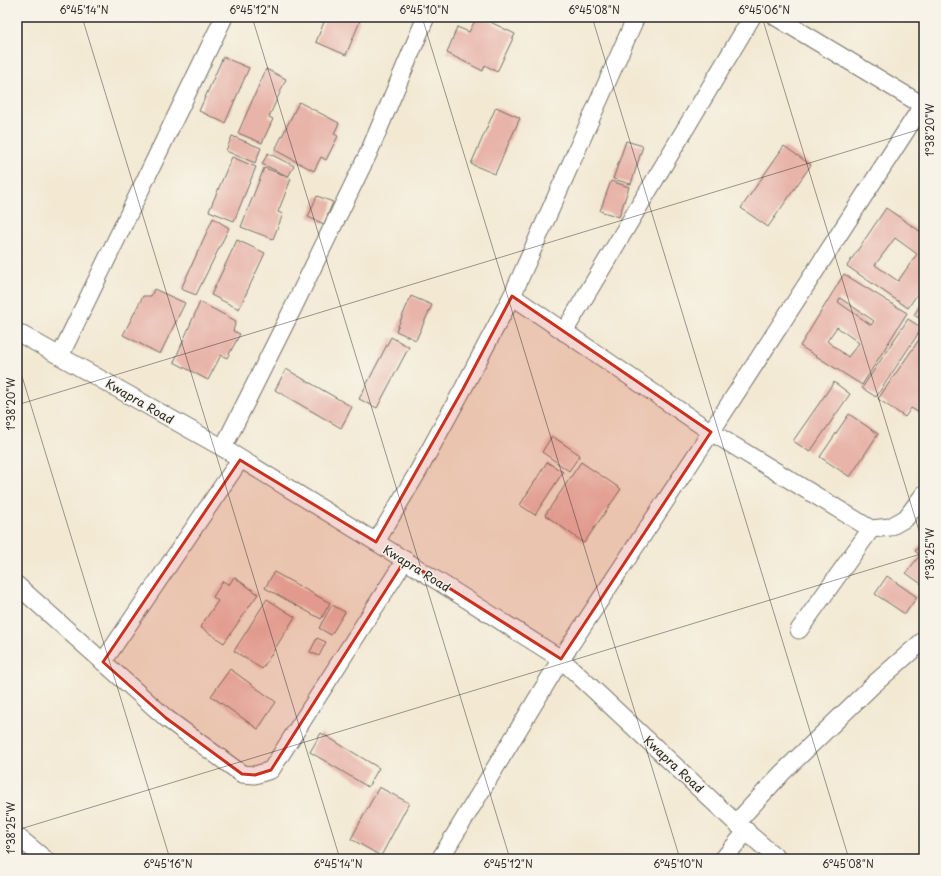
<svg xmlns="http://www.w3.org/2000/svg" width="941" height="876" viewBox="0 0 941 876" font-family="'Playpen Sans',sans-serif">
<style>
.building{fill:#e8b4a9;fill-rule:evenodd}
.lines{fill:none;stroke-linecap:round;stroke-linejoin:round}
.minor-casing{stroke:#716e66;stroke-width:19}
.minor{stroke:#fff;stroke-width:17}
.marked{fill:#c8321e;fill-opacity:0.2;stroke:#c8321e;stroke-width:3;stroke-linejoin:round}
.ticks{fill:none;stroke:#2b2b2b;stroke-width:1;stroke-opacity:0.45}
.labels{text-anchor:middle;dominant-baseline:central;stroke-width:3;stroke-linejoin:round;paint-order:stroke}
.street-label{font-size:12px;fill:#2b2b2b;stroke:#f7f3e8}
.neatline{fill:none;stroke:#2b2b2b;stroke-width:1.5}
.ticks-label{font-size:10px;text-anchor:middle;fill:#2b2b2b}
</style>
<rect width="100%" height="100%" fill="#f7f3e8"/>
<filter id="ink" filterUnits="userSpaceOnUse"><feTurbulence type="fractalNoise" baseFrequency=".025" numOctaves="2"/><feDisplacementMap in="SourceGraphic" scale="8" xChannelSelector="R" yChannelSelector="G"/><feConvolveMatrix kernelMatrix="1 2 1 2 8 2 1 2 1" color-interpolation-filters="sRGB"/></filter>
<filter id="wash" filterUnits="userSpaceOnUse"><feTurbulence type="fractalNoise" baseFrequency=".012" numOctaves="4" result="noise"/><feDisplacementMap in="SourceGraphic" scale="16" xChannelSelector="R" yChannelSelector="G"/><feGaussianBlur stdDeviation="0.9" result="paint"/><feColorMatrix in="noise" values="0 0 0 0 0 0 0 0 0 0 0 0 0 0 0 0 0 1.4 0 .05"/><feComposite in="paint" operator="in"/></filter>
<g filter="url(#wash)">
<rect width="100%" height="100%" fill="#f3e9d3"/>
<g id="blocks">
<g class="building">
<polygon points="326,17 352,17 360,21 346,55 316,42"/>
<polygon points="477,17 480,17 515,34 497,72 485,65 483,71 447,53 457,27 469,32"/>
<polygon points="223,57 249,68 225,123 199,111"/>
<polygon points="266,69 286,79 269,117 273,119 262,143 238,133"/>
<polygon points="299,102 339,123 334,134 338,136 326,160 321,157 314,171 275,150"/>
<polygon points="496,107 520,118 495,174 471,164"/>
<polygon points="232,136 261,148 255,163 226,151"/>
<polygon points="626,141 643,146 631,184 613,179"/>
<polygon points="784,146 811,165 768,227 741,208"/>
<polygon points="268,153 294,166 288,177 291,179 278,212 283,214 273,239 241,227 264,168 287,176 262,164"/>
<polygon points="232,157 256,167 234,221 209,211"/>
<polygon points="611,181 629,187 619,217 600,211"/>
<polygon points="317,196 333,202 324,224 308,217"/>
<path d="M 886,208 L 924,234 L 924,284 L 908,308 L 847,266 ZM 895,238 L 917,254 L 898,281 L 875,265 Z"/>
<polygon points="213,218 229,228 196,295 181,289"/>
<polygon points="237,240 265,253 239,309 211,295"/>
<path d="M 844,274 L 907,313 L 862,385 L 800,346 ZM 840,298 L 874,321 L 871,325 L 838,302 ZM 837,327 L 859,343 L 848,357 L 827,341 Z"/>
<polygon points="154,289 185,303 160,354 123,335 143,296 151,296"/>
<polygon points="411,296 432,305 416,340 396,331"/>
<polygon points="924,299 924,321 914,315"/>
<polygon points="200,302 236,321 233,331 240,334 227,358 221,355 208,380 174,362"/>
<polygon points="908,319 922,328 876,397 862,388"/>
<polygon points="923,334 924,335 924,404 918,412 911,408 905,417 878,399"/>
<polygon points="391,337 409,347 377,408 359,399"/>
<polygon points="286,369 352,407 341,428 275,390"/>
<polygon points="834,382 850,394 810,452 793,441"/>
<polygon points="849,414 878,434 850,477 820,457"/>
<polygon points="552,436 580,455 569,471 542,452"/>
<polygon points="547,462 563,472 535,515 520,505"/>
<polygon points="581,462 621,489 584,543 545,515"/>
<polygon points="924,540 924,586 906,573 920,555 915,551"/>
<polygon points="274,572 330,603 321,619 265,588"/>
<polygon points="887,576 917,597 905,614 875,594"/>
<polygon points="234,577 258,594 224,643 200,627 218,601 213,597 223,581 229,585"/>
<polygon points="267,599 295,617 262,669 234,651"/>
<polygon points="332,605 345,612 331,635 319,628"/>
<polygon points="317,638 326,642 319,656 310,652"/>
<polygon points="230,669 276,702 258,729 211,696"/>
<polygon points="321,733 379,768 368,787 310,752"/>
<polygon points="379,787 409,803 381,856 351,839"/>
</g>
</g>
</g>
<g filter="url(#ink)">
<use href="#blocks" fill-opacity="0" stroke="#716e66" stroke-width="1"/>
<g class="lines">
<g class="minor-casing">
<g id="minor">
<polyline points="776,17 924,106"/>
<polyline points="512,296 711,432 871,529 890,527 906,518 924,494"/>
<polyline points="17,332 223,448 376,542 561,659 736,823 778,859"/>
<polyline points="564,332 752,17"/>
<polyline points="60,356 224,17"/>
<polyline points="223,448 294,306 369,152 426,17"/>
<polyline points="376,542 416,475 463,389 512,296 636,17"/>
<polyline points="17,585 166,718 242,774 255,775 271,770 405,560"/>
<polyline points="799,630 871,529"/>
<polyline points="103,662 240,460"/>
<polyline points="736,823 782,773 874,684 924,640"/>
<polyline points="17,836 45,859"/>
<polyline points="440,859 561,659 711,432 924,103"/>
<polyline points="723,859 747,831"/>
</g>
</g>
<use href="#minor" class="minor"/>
</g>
</g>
<path class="marked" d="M 512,296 L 711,432 L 561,659 L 405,560 L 271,770 L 255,775 L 242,774 L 166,718 L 103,662 L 240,460 L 376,542 L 463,389 Z"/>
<path class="ticks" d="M 82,17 L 340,859M 252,17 L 510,859M 422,17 L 680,859M 592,17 L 849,859M 762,17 L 924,547M 17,360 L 170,859M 17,405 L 924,128M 17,830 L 924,553"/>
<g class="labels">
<g class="street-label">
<text transform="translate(140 401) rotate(30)">Kwapra Road</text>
<text transform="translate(417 568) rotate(32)">Kwapra Road</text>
<text transform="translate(674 764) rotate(43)">Kwapra Road</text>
</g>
</g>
<rect width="941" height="876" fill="none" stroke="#f7f3e8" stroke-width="44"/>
<rect x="22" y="22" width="897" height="832" class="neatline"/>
<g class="ticks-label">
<text x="84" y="14">6°45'14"N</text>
<text x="254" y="14">6°45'12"N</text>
<text x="424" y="14">6°45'10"N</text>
<text x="594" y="14">6°45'08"N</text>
<text x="764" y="14">6°45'06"N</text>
<text transform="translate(930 130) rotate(-90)" y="4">1°38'20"W</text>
<text transform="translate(11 404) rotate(-90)" y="4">1°38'20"W</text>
<text transform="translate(930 554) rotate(-90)" y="4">1°38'25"W</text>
<text transform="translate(11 828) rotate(-90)" y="4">1°38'25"W</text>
<text x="168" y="868">6°45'16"N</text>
<text x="338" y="868">6°45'14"N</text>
<text x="508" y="868">6°45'12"N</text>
<text x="678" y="868">6°45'10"N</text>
<text x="848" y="868">6°45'08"N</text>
</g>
</svg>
